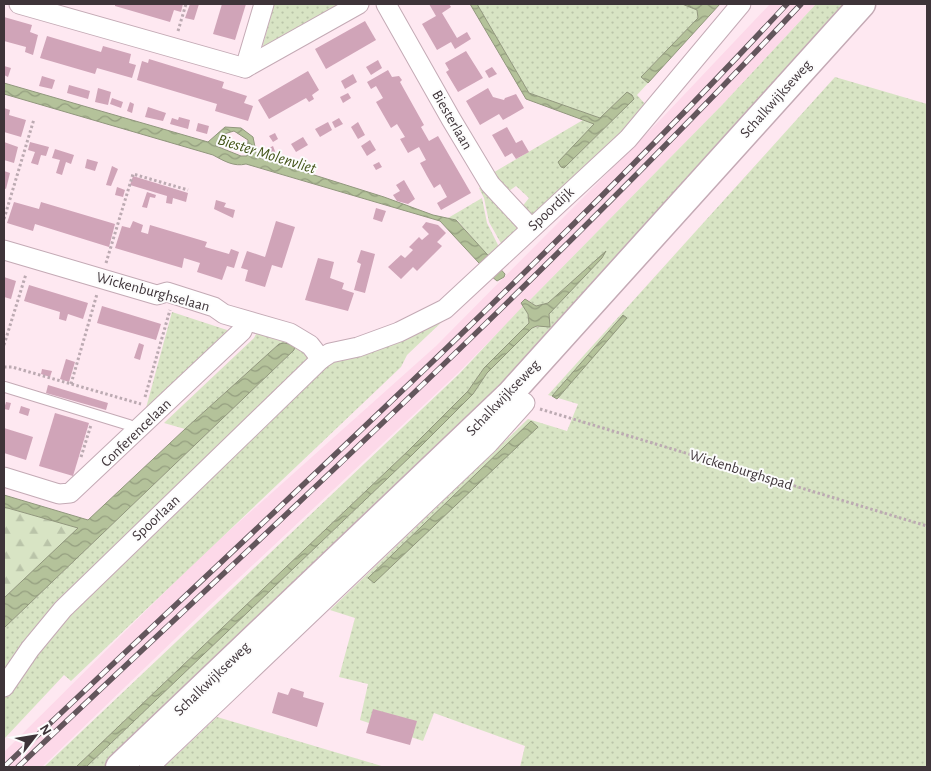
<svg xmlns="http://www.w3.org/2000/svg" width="931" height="771" viewBox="0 0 931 771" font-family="'Alegreya Sans',sans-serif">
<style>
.built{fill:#fdd9e9}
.grass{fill:url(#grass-dots)}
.forest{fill:url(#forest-firs)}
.water{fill:url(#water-waves);stroke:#91977d;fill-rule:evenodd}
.building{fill:#d0a4b8}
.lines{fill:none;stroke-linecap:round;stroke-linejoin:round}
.lane-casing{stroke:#c4aab5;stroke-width:12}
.street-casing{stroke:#c4aab5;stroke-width:21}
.secondary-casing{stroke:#c4aab5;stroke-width:29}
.path{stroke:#bcaab2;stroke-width:3;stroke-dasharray:2.5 2.5;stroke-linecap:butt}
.lane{stroke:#fff;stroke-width:10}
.street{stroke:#fff;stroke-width:19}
.secondary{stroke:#fff;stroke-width:26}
.rail-casing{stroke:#63565c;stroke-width:5.5}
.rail{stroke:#fcfcfc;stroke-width:4;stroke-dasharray:11;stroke-linecap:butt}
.labels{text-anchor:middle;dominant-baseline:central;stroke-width:4;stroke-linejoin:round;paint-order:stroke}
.street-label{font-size:15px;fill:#3e3439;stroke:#fcfcfc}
.water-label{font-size:16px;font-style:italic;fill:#415215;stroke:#fcfcfc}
</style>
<defs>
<pattern id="grass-dots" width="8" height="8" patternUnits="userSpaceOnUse" patternTransform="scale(1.25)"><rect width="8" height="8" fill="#d8e4c4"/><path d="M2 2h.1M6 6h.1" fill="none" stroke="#bac4a9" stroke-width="1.8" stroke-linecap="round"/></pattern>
<pattern id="forest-firs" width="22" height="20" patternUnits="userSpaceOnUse" patternTransform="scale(1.25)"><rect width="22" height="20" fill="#d8e4c4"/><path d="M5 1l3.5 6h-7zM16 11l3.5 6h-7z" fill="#bac4a9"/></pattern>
<pattern id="water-waves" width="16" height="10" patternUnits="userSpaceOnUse" patternTransform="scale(1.25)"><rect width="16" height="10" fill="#b4c29a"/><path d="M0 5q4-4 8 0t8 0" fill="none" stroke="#949e7f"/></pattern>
</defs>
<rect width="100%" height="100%" fill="#fee8f1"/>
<polygon class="built" points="770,4 816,4 723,104 458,373 207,608 42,767 4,767 4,752 201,556 436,346 663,117"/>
<g class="grass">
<polygon points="274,4 347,4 261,52"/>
<polygon points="477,4 682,4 697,10 698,18 641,77 648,83 637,95 646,105 646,109 536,214 530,215 521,208 529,198 516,186 509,191 491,174 583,120 594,124 564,168 634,99 627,92 600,118 529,93"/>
<polygon points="816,4 852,4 555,333 109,767 86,767 412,455 473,394 487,373 532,328 550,324 549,314 605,252 548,303 536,306 529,301 723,104"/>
<polygon points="835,77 927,104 927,767 520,767 525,746 434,713 423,741 360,720 368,684 339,677 355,618 330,610 528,419 567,431 578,404 548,395"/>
<polygon points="484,185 517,224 518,231 503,247 489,222 484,198 479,188"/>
<polygon points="482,198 487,223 499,247 490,258 457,220 448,218"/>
<polygon points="468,297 407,355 401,367 71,681 64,675 4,739 4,696 51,630 326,363"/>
<polygon points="523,306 528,314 529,323 484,368 468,391 409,450 76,767 44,767 459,374"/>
<polygon points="172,312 227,330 228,333 152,407 146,408"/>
<path d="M 258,330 C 276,335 310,339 308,364 L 4,679 L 4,628 L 294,350 L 295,345 L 279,344 L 185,429 L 164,423 L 254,338 Z"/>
<polygon points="217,717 385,767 164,767"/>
</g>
<polygon class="forest" points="4,507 79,528 4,598"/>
<g class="water">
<polygon points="470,4 477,4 529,93 600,118 627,92 632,95 634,99 564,168 561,167 558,162 594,124 526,99"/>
<polygon points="682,4 720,4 648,83 641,77 698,18 697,10"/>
<path d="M 4,83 L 208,142 L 225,127 L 241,128 L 253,137 L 257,157 L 384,197 L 433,215 L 456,220 L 505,274 L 504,277 L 497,281 L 491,276 L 440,221 L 246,164 C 234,167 224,161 213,155 L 4,94 ZM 234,131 L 248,140 L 247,156 L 241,156 L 216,146 L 216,143 L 224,134 Z"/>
<polygon points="606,251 602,258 549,314 550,327 537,326 532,328 487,373 473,394 412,455 86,767 76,767 409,450 468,391 484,368 529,323 528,314 521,303 525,299 536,306 548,303"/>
<polygon points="623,315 627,318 557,399 552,396"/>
<polygon points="284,343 295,345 294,350 4,628 4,598 78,528 4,507 4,495 88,520 185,429 279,344"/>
<polygon points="531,421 538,427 374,583 368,578"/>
</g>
<g class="building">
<polygon points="115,4 183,4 181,12 174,10 170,22 115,6"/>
<polygon points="190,4 199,4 194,20 185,18"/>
<polygon points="222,4 246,4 235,40 213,34"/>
<polygon points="429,4 449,4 451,7 442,13 457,38 467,32 471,39 455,49 451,42 437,50 422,24 436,16"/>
<polygon points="4,17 32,25 30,32 38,35 33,55 25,52 26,47 4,41"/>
<polygon points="365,21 376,40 326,69 315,49"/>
<polygon points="47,36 101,52 103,46 131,54 129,63 136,65 132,78 97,68 95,74 40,58"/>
<polygon points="466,51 483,78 458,92 446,72 449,70 445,63"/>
<polygon points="149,59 224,82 222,88 247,96 244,103 253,106 248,121 215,111 217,104 137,80 142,61 148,63"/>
<polygon points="378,60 382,68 371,75 366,67"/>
<polygon points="4,66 11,68 8,77 4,75"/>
<polygon points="492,67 497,74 489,78 485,71"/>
<polygon points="388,70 392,77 399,76 402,80 400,82 424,125 421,127 429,141 438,136 471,193 441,210 437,203 447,197 440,184 434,188 427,176 420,163 426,160 419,147 408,153 400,139 405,137 397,124 391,128 376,102 383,98 376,86 371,89 367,82"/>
<polygon points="308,71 319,90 312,95 314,99 309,102 306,98 269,119 258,100"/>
<polygon points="353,74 357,82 345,89 341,81"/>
<polygon points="42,76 55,80 52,89 39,86"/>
<polygon points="69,85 90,91 88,99 67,93"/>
<polygon points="98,88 111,92 108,105 95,102"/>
<polygon points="488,88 493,97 504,100 505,98 516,94 524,108 503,120 499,114 480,125 466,101"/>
<polygon points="348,93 351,98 343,103 340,97"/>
<polygon points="112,98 123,102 121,108 110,104"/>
<polygon points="130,102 134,104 132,113 127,111"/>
<polygon points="148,107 166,113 163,121 145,117"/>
<polygon points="4,108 10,110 9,115 26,120 21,137 4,132"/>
<polygon points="179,117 190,120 188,129 170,124 172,118 178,120"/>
<polygon points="339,118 343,124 335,128 332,122"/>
<polygon points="328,122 332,130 320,137 315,129"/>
<polygon points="358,122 365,135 358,139 351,127"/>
<polygon points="198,123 209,126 207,134 196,131"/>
<polygon points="507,127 516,143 522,140 529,152 516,159 512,153 505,157 492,135"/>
<polygon points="275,133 278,139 273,142 269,136"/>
<polygon points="303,137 308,145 296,152 291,144"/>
<polygon points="370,140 376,150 367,156 361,146"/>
<polygon points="4,142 18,147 14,163 4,160"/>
<polygon points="30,142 49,147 46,156 41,155 38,165 31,163 35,152 28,150"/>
<polygon points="273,146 276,154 269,157 265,150"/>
<polygon points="55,149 74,155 71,164 66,162 62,175 56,173 60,160 52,158"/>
<polygon points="87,159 98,162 95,171 85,168"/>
<polygon points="379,162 382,167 376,170 373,165"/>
<polygon points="112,166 118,169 111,186 106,185"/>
<polygon points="4,171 10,173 6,189 4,188"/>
<polygon points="133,176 188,193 186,202 173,198 172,204 166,203 167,196 130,185"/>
<polygon points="404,180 415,199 408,204 397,201 393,195 400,191 396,185"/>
<polygon points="117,187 125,190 123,197 115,195"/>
<polygon points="147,192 156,195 155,198 150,197 147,208 142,207"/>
<polygon points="216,200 226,203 224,207 235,210 233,218 214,209"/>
<polygon points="14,202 39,209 41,202 115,224 109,247 35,224 33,231 7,223"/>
<polygon points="376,208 386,211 382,222 373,219"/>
<polygon points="133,221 143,225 141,232 148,234 150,225 207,242 205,247 229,254 231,249 239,252 234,268 227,266 222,280 197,272 200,263 184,258 182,268 115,248 122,226 130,228"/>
<polygon points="276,221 295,227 282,268 272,265 265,287 245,281 248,270 241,268 247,251 265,257"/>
<polygon points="426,222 438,225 446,233 437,242 442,246 417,271 413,267 401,279 388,267 401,255 405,258 413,250 409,247 419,237 422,240 429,234 422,227"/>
<polygon points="361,250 375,254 365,293 354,290 361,264 357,262"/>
<polygon points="318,258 334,262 330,278 344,283 342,289 354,293 348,311 305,300"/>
<polygon points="4,277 16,281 11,299 4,297"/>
<polygon points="29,285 88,303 83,319 68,314 66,321 59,319 60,312 24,301"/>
<polygon points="102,306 161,324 156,340 97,323"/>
<polygon points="139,343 144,345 140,360 134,358"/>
<polygon points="66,359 75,362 69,382 60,379"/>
<polygon points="42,369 52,371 50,377 41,374"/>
<polygon points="48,385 108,403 106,410 46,393"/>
<polygon points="6,402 11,403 9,410 4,409"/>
<polygon points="21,406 30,409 28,416 19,413"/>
<polygon points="55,413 89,423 73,476 39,466"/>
<polygon points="4,428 33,437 26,460 4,453"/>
<polygon points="291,688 304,692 303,697 324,703 317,727 272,713 278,692 288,695"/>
<polygon points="373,709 417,721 410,745 366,733"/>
</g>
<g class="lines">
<g class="lane-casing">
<polyline id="lane" points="5,387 129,425 136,432"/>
</g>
<g class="street-casing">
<g id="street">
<polyline points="19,4 245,68 359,4"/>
<polyline points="386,4 451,119 490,184 531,228"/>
<polyline points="245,68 264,4"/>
<polyline points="4,250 157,295 167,292 214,307 224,314 290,333 310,345 321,359"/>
<polyline points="4,477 59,494 70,493 242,331 246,321"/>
<polyline points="4,687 30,649 63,609 321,359 330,353 358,347 399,332 445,309 628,139 741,4"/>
<polyline points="149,767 489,443 525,403 510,394"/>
</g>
</g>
<g class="secondary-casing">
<polyline id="secondary" points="119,767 510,394 862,4"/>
</g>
<g class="path">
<polyline points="178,31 186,4"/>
<polyline points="4,219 34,119"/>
<polyline points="106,263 133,174 188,190"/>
<polyline points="4,345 26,274"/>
<polyline points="4,367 12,367 141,404"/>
<polyline points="71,384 97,294"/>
<polyline points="145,397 170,310"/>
<polyline points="540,409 927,526"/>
<polyline points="81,457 91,425"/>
</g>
<use href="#lane" class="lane"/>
<use href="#street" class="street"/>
<use href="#secondary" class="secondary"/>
<g class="rail-casing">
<g id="rail">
<path d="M 4,767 C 268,516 539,271 787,4"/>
<path d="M 18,767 C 283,517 552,270 801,4"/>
</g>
</g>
<use href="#rail" class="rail"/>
</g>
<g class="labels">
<g class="street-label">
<text transform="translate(776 99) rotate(-48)">Schalkwijkseweg</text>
<text transform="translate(452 120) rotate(60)">Biesterlaan</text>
<text transform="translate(551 209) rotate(-43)">Spoordijk</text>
<text transform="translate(153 292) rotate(15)">Wickenburghselaan</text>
<text transform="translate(503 398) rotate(-46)">Schalkwijkseweg</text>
<text transform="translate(136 433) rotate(-44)">Conferencelaan</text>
<text transform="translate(741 470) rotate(17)">Wickenburghspad</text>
<text transform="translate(156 518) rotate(-43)">Spoorlaan</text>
<text transform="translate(212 679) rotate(-44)">Schalkwijkseweg</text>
</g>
<g class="water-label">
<text transform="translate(267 154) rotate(17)">Biester Molenvliet</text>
</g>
</g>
<rect width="931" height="771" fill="none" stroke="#3e3439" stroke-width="10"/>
<g transform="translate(35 736) rotate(59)" stroke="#fcfcfc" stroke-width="4" paint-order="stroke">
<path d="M0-4L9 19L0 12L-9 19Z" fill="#3e3439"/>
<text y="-8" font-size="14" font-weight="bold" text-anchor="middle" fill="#3e3439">N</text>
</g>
</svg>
